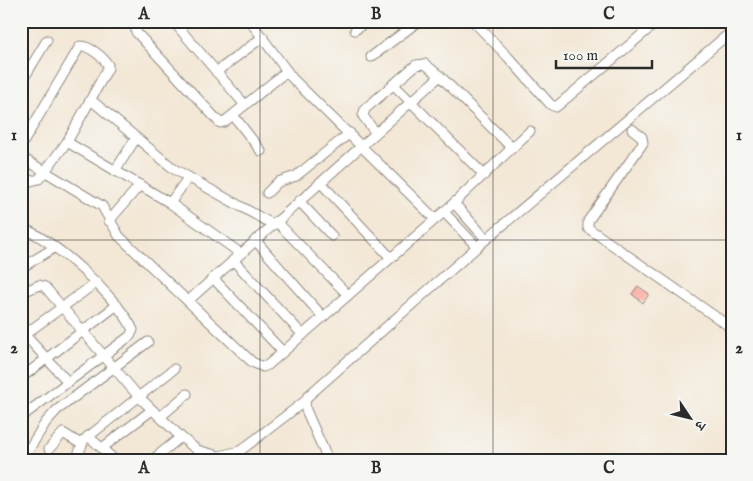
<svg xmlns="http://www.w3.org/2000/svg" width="753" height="481" viewBox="0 0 753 481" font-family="'IM FELL English','Noto Serif Devanagari',serif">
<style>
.building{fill:#fba59b}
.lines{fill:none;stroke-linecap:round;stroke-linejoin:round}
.minor-casing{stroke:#8f8980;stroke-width:11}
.minor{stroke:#fff;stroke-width:9}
.grid{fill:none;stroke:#2b2b2b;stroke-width:1;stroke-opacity:0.55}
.neatline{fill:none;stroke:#2b2b2b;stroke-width:2}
.grid-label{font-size:16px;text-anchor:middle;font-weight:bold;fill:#2b2b2b}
</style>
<rect width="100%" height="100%" fill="#f6f6f2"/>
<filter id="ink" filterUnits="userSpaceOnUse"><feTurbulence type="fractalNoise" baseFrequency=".02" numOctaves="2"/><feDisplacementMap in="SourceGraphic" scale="10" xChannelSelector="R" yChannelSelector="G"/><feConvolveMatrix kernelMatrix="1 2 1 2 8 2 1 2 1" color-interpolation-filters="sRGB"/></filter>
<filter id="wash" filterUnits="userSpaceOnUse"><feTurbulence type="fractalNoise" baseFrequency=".0096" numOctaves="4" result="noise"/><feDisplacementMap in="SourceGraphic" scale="20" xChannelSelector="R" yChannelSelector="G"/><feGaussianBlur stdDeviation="1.12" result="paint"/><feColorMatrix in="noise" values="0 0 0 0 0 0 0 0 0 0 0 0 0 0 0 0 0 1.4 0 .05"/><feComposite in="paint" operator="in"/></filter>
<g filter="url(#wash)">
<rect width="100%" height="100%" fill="#f3e7d5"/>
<g id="blocks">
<polygon class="building" points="638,286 649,294 643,303 632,294"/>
</g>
</g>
<g filter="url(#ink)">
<use href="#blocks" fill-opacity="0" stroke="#8f8980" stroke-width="1"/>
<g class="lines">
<g class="minor-casing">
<g id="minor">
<polyline points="138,21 135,25 136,32 220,123 224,122 287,71"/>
<polyline points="173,21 245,105"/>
<polyline points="250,21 292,78 435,219"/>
<polyline points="473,21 508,57 551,105 556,107 658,21"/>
<polyline points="355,30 367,21"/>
<polyline points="371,57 419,21"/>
<polyline points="216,72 263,37"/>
<polyline points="21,83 47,40"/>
<polyline points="393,84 484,175"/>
<polyline points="91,100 174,169 272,224"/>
<polyline points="233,115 261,151"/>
<polyline points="632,129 642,137 643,143 588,221 588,228 726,324 732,331"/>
<polyline points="375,132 363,116 365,109 416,65 425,64 440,76 512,148"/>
<polyline points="67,142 170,203 240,253"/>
<path d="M 21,146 L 80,46 C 90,46 103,57 108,65 L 108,68 L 67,142 L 39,179 L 31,181 L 21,176"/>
<polyline points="21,157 102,206 119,236 252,362 263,367 268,365 454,203 530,131"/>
<polyline points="115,171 136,138"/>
<polyline points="320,182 391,258"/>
<polyline points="267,193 278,182 296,176 350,133"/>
<polyline points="299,201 332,236"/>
<polyline points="170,203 188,178"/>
<polyline points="454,203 486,239"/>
<polyline points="444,212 477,247"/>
<polyline points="109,221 140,185"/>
<polyline points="276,221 348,295"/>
<path d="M 21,228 C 52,237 120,300 133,330 L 130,336 L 21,417"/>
<polyline points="255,240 323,317"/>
<polyline points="233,260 303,335"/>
<polyline points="21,268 54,248"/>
<polyline points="213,278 283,352"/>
<polyline points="21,293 39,285 45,287 139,397 181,437 197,450 219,456 240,451 305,401"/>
<polyline points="188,301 440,76"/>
<polyline points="24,334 68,382"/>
<polyline points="21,337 97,282"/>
<polyline points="21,378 117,305"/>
<polyline points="160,417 187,394"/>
<polyline points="88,436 115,460"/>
<polyline points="21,445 24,448 29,449 46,422 57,410 148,342"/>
<polyline points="102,448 152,410"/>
<polyline points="49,449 63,433 81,444"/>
<polyline points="76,460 84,440 174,369"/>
<polyline points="152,460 181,437"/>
<polyline points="328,460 306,410 305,401 308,396 477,247 732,31"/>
</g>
</g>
<use href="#minor" class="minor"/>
</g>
</g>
<path class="grid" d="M 260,21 L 260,460M 493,21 L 493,460M 21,240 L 732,240"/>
<rect width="753" height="481" fill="none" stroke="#f6f6f2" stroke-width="55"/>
<g transform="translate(690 418) rotate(125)" stroke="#f6f6f2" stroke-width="4" paint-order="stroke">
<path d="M0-4L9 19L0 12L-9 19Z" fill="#2b2b2b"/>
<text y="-8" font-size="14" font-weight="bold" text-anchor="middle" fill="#2b2b2b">उ</text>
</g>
<path d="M556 60v8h96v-8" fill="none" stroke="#2b2b2b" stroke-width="2.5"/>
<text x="563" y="60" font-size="15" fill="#2b2b2b" stroke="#f6f6f2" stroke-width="4" paint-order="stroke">100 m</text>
<rect x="28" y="28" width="698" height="426" class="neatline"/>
<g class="grid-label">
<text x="144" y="19">A</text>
<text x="376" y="19">B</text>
<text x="609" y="19">C</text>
<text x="14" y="140">1</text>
<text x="739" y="140">1</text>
<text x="14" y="353">2</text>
<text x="739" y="353">2</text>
<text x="144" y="473">A</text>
<text x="376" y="473">B</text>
<text x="609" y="473">C</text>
</g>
</svg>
